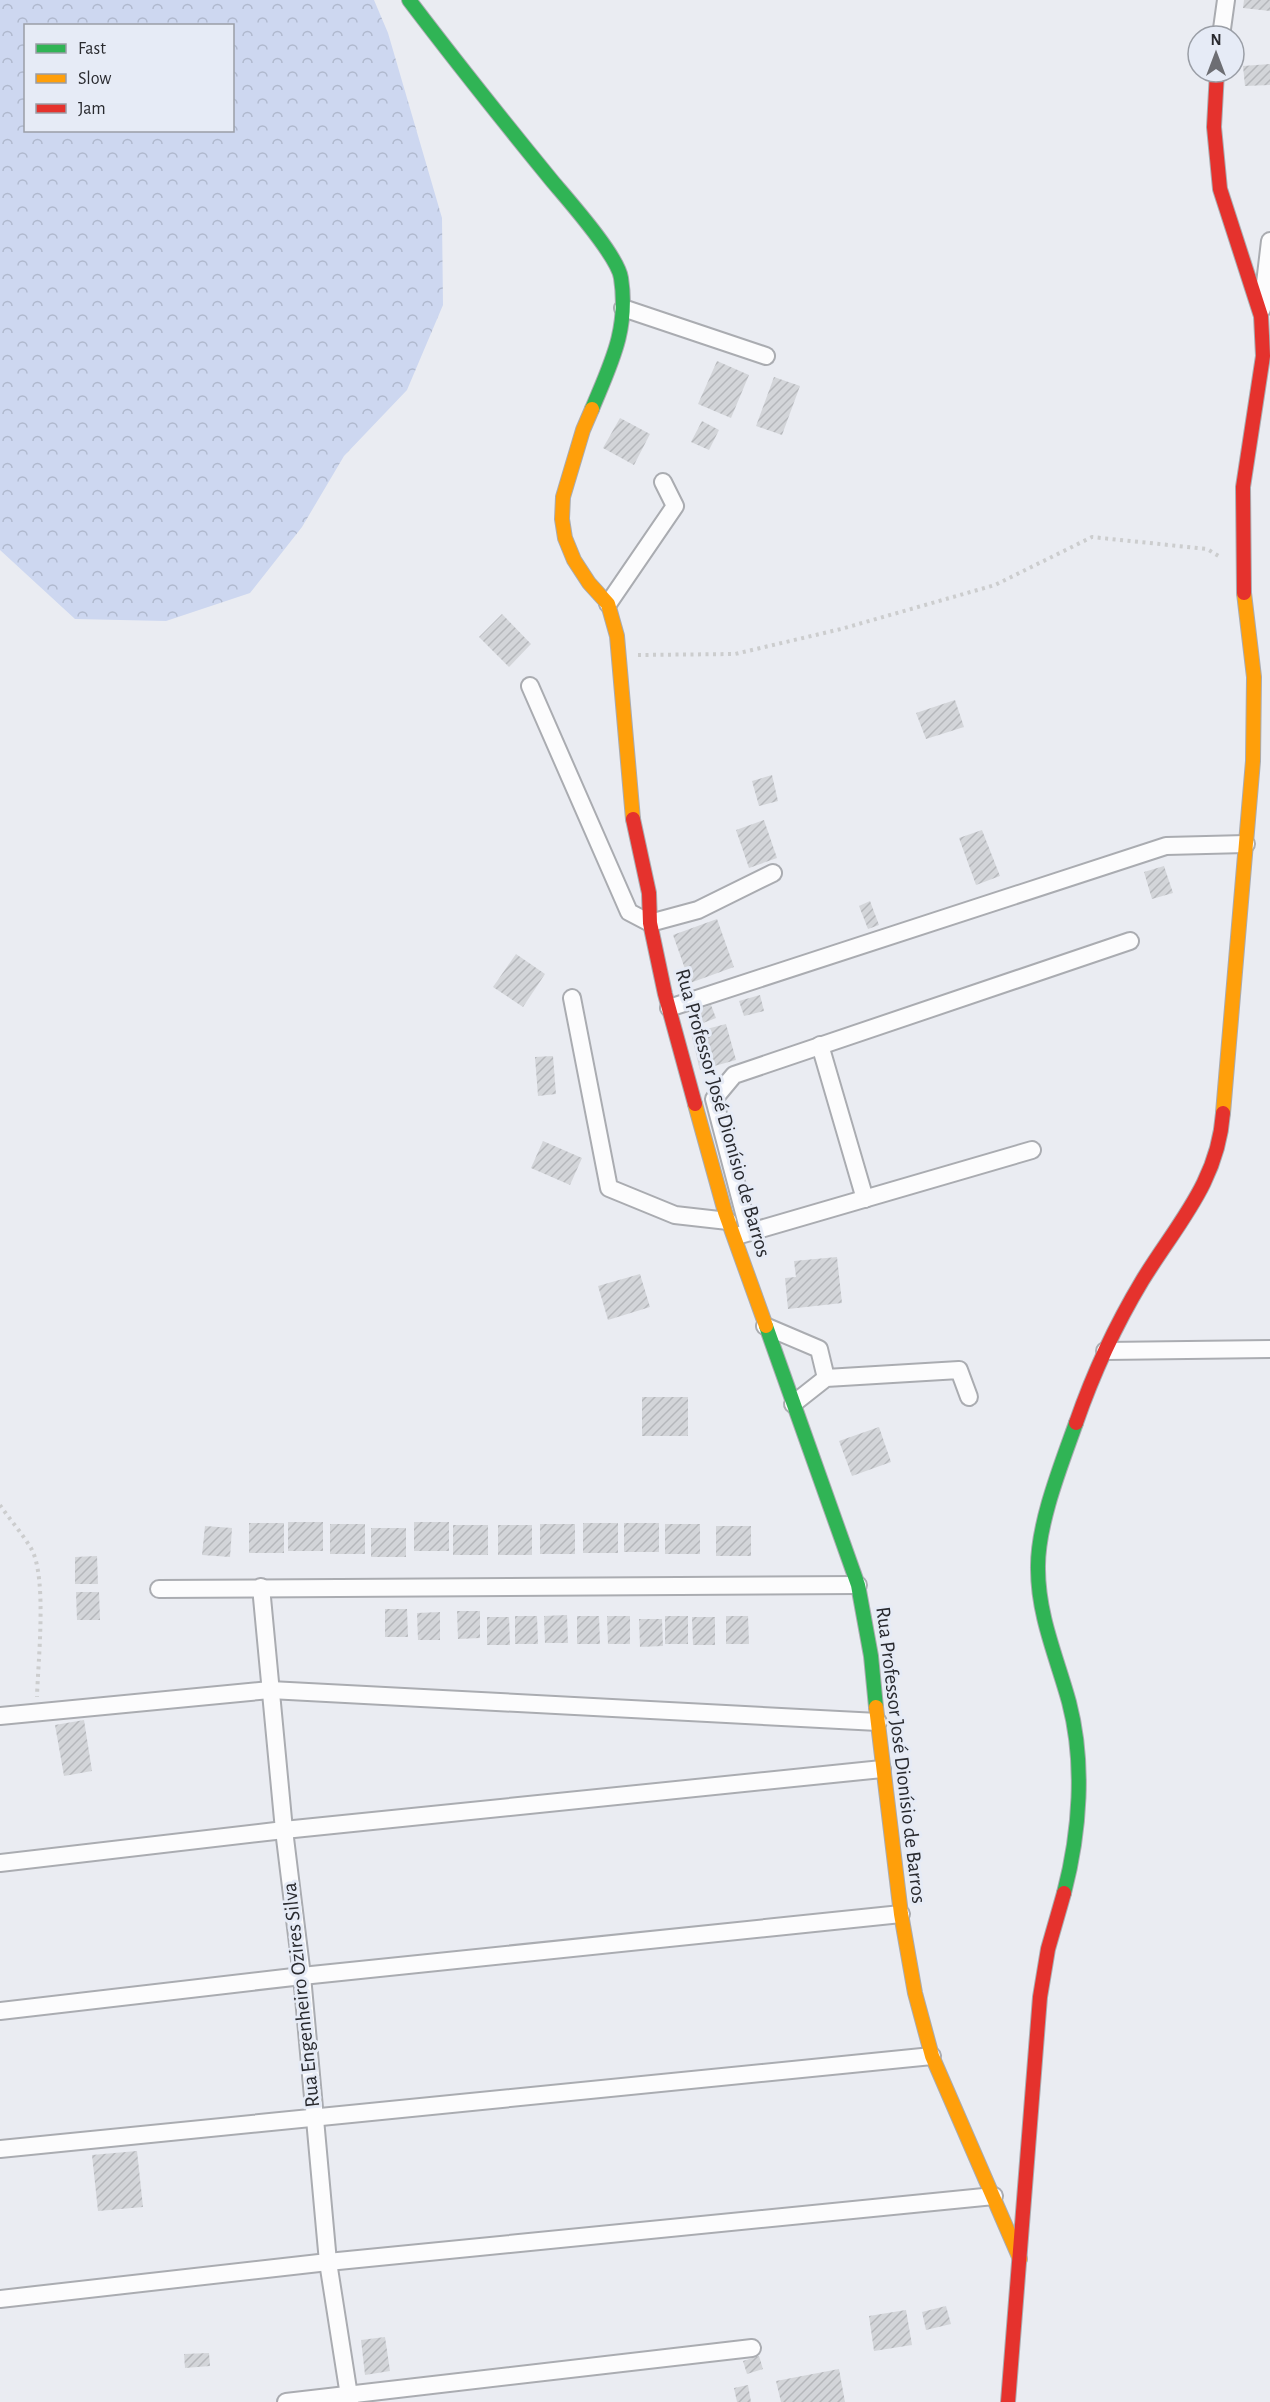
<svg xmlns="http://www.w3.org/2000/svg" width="1270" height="2402" viewBox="0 0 1270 2402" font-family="'Alegreya Sans',sans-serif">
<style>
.forest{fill:url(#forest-crowns);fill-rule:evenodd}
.building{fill:url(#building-hatch)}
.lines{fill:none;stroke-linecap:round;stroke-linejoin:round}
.street-casing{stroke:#aaacb1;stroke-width:20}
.fast-casing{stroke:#aaacb1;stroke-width:16}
.slow-casing{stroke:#aaacb1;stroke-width:16}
.jam-casing{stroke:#aaacb1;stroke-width:16}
.path{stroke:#cccdce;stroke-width:4;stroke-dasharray:3 4.5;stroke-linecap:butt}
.street{stroke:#fcfcfd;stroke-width:16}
.fast{stroke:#30b455;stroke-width:14}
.slow{stroke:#ff9f0a;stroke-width:14}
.jam{stroke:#e5322d;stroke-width:14}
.labels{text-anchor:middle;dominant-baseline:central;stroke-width:6;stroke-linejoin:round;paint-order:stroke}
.street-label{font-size:21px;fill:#292a2f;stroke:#e6ebf6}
</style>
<defs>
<pattern id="forest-crowns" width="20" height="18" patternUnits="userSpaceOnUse" patternTransform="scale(1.5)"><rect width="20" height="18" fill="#cdd7f0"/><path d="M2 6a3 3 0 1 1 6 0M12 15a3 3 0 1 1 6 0" fill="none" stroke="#b0b9ce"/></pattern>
<pattern id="building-hatch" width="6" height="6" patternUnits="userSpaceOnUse" patternTransform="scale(1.5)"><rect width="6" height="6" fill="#d3d5d9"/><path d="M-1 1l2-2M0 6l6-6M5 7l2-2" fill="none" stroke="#b5b7bb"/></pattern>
</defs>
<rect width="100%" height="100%" fill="#eaecf2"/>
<path class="forest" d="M 0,0 L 374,0 L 388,33 L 442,218 L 443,305 L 407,390 L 344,456 L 302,527 L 250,593 L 166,621 L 75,619 L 0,550 ZM 26,26 L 232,26 L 232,130 L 26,130 Z"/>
<g class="building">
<polygon points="1244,0 1270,0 1270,11 1243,8"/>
<polygon points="1270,64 1270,85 1245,86 1243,66"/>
<polygon points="717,361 749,375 731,418 698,404"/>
<polygon points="774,377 800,386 782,435 756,426"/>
<polygon points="620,418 650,434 634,465 603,448"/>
<polygon points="702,421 719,430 709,450 691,442"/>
<polygon points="502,614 531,644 509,667 479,637"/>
<polygon points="955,700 964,727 926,739 916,713"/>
<polygon points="772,775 778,801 759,806 752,781"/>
<polygon points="764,820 777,858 749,868 736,830"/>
<polygon points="982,830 1000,876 976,885 959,838"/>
<polygon points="1164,866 1173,893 1152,899 1144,872"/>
<polygon points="870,901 879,925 868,929 859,906"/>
<polygon points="717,919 734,967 690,983 673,935"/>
<polygon points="516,954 545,974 523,1007 493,987"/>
<polygon points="760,995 764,1011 744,1016 739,1001"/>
<polygon points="711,1005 716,1018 698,1025 693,1011"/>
<polygon points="726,1024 736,1060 700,1070 691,1033"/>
<polygon points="553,1056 556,1094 538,1096 535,1057"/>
<polygon points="543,1141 582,1158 570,1185 531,1168"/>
<polygon points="837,1257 842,1303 788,1309 785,1278 796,1277 794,1261"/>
<polygon points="640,1274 650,1307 608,1320 598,1286"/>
<rect x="642" y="1397" width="46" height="39"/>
<polygon points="879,1427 891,1462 852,1476 839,1441"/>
<rect x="288" y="1522" width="35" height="29"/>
<rect x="414" y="1522" width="35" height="29"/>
<rect x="249" y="1523" width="35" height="30"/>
<rect x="583" y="1523" width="35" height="30"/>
<rect x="624" y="1523" width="35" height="29"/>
<rect x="330" y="1524" width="35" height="30"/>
<rect x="540" y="1524" width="35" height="30"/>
<rect x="665" y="1524" width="35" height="30"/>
<rect x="453" y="1525" width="35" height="30"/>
<rect x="498" y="1525" width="34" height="30"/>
<polygon points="205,1526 232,1528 230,1557 202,1555"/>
<rect x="716" y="1526" width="35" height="30"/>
<rect x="371" y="1528" width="35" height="29"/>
<polygon points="97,1556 98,1584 75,1584 75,1557"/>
<polygon points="76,1592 99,1592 100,1620 77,1620"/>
<polygon points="385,1609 407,1609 408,1637 385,1637"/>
<polygon points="457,1611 480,1611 480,1638 458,1639"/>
<polygon points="440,1612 440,1640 418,1640 417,1613"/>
<polygon points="567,1615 568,1643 545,1643 544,1616"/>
<polygon points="515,1616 537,1616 538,1644 515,1644"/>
<polygon points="577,1616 599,1616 600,1644 577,1644"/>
<polygon points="607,1616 630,1616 630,1644 608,1644"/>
<rect x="665" y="1616" width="23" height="28"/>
<polygon points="726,1616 748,1616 749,1644 726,1644"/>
<polygon points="487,1617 509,1617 510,1645 487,1645"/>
<polygon points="692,1617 715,1617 715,1645 693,1645"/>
<polygon points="639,1619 662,1619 663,1646 640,1647"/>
<polygon points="84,1720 92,1771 64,1776 55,1725"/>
<polygon points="137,2151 143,2207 98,2211 92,2155"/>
<polygon points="946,2306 951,2324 926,2330 922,2312"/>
<polygon points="906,2310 912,2345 874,2351 869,2316"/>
<polygon points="385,2337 390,2371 365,2375 361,2340"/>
<polygon points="209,2353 210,2366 185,2368 184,2354"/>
<polygon points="759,2356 763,2369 747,2374 743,2361"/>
<polygon points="839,2369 845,2402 781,2402 776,2381"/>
<polygon points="748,2385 751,2402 737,2402 734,2388"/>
</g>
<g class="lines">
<g class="street-casing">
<g id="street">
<polyline points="1221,36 1226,0"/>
<polyline points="623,308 766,356"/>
<polyline points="1262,309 1270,241"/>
<polyline points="608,604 675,506 663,482"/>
<polyline points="530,686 629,912 650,923 698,910 773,873"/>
<polyline points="572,998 609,1188 675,1215 728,1221"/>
<polyline points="669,1008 1166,846 1246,844"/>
<polyline points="820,1045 865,1199"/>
<polyline points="749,1232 714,1099 734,1075 1130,941"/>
<polyline points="740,1235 1032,1150"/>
<polyline points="765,1326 819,1349 826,1378"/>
<polyline points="1105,1351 1270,1349"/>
<polyline points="793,1404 826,1378 959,1370 969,1397"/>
<polyline points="261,1587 284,1830 302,1976 328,2262 350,2402"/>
<polyline points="159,1589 858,1585"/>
<polyline points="0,1716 270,1690 878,1722"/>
<polyline points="0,1863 284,1830 882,1769"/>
<polyline points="0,2011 302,1976 901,1914"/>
<polyline points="0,2149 932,2056"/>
<polyline points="0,2299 328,2262 994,2196"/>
<polyline points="286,2402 752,2348"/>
</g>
</g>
<g class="fast-casing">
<g id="fast">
<path d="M 409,0 C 456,62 504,122 553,182 C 569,201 618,256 621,278 C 629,329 611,363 592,409"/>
<polyline points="766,1326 858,1585 871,1656 876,1707"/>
<path d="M 1064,1893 C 1080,1832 1085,1763 1069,1702 C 1057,1658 1038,1616 1038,1569 C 1037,1525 1061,1465 1076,1423"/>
</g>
</g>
<g class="slow-casing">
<g id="slow">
<polyline points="592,409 583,430 563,497 562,519 565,538 574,560 589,583 608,604 617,636 633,819"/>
<polyline points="695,1104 725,1212 766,1326"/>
<polyline points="1223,1113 1253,761 1254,677 1244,593"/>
<polyline points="876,1707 901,1914 915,1993 932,2056 1020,2259"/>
</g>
</g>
<g class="jam-casing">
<g id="jam">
<polyline points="1217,72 1214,127 1220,189 1261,316 1263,356 1243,487 1244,593"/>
<polyline points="633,819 649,893 650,923 665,994 695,1104"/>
<path d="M 1076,1423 C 1093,1374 1115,1326 1142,1281 C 1176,1225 1218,1183 1223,1113"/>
<polyline points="1008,2402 1040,1997 1048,1949 1064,1893"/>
</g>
</g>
<g class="path">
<polyline points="638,655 735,654 841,629 995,585 1092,537 1207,549 1222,558"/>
<path d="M 0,1505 C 10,1520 23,1534 32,1550 C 47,1580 38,1661 37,1697"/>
</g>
<use href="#street" class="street"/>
<use href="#fast" class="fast"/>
<use href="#slow" class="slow"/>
<use href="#jam" class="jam"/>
</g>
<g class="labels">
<g class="street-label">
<text transform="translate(723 1113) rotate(74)">Rua Professor José Dionísio de Barros</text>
<text transform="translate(901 1755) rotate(83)">Rua Professor José Dionísio de Barros</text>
<text transform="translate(301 1995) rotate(-96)">Rua Engenheiro Ozires Silva</text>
</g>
</g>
<rect x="24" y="24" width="210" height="108" fill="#e6ebf6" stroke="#9a9ea6" stroke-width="1.5"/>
<rect x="36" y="44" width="30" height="9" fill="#30b455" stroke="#9a9ea6" stroke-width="1.5"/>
<text x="78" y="54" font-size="18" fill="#292a2f">Fast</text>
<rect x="36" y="74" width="30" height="9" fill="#ff9f0a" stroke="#9a9ea6" stroke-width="1.5"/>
<text x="78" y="84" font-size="18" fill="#292a2f">Slow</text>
<rect x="36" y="104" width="30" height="9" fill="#e5322d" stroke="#9a9ea6" stroke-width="1.5"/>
<text x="78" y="114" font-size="18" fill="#292a2f">Jam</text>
<g transform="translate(1216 54)"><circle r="28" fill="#e6ebf6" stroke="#9a9ea6" stroke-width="1.5"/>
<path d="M0-4.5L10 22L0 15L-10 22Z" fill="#6d6e73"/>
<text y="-9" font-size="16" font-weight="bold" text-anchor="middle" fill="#292a2f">N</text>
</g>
</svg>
